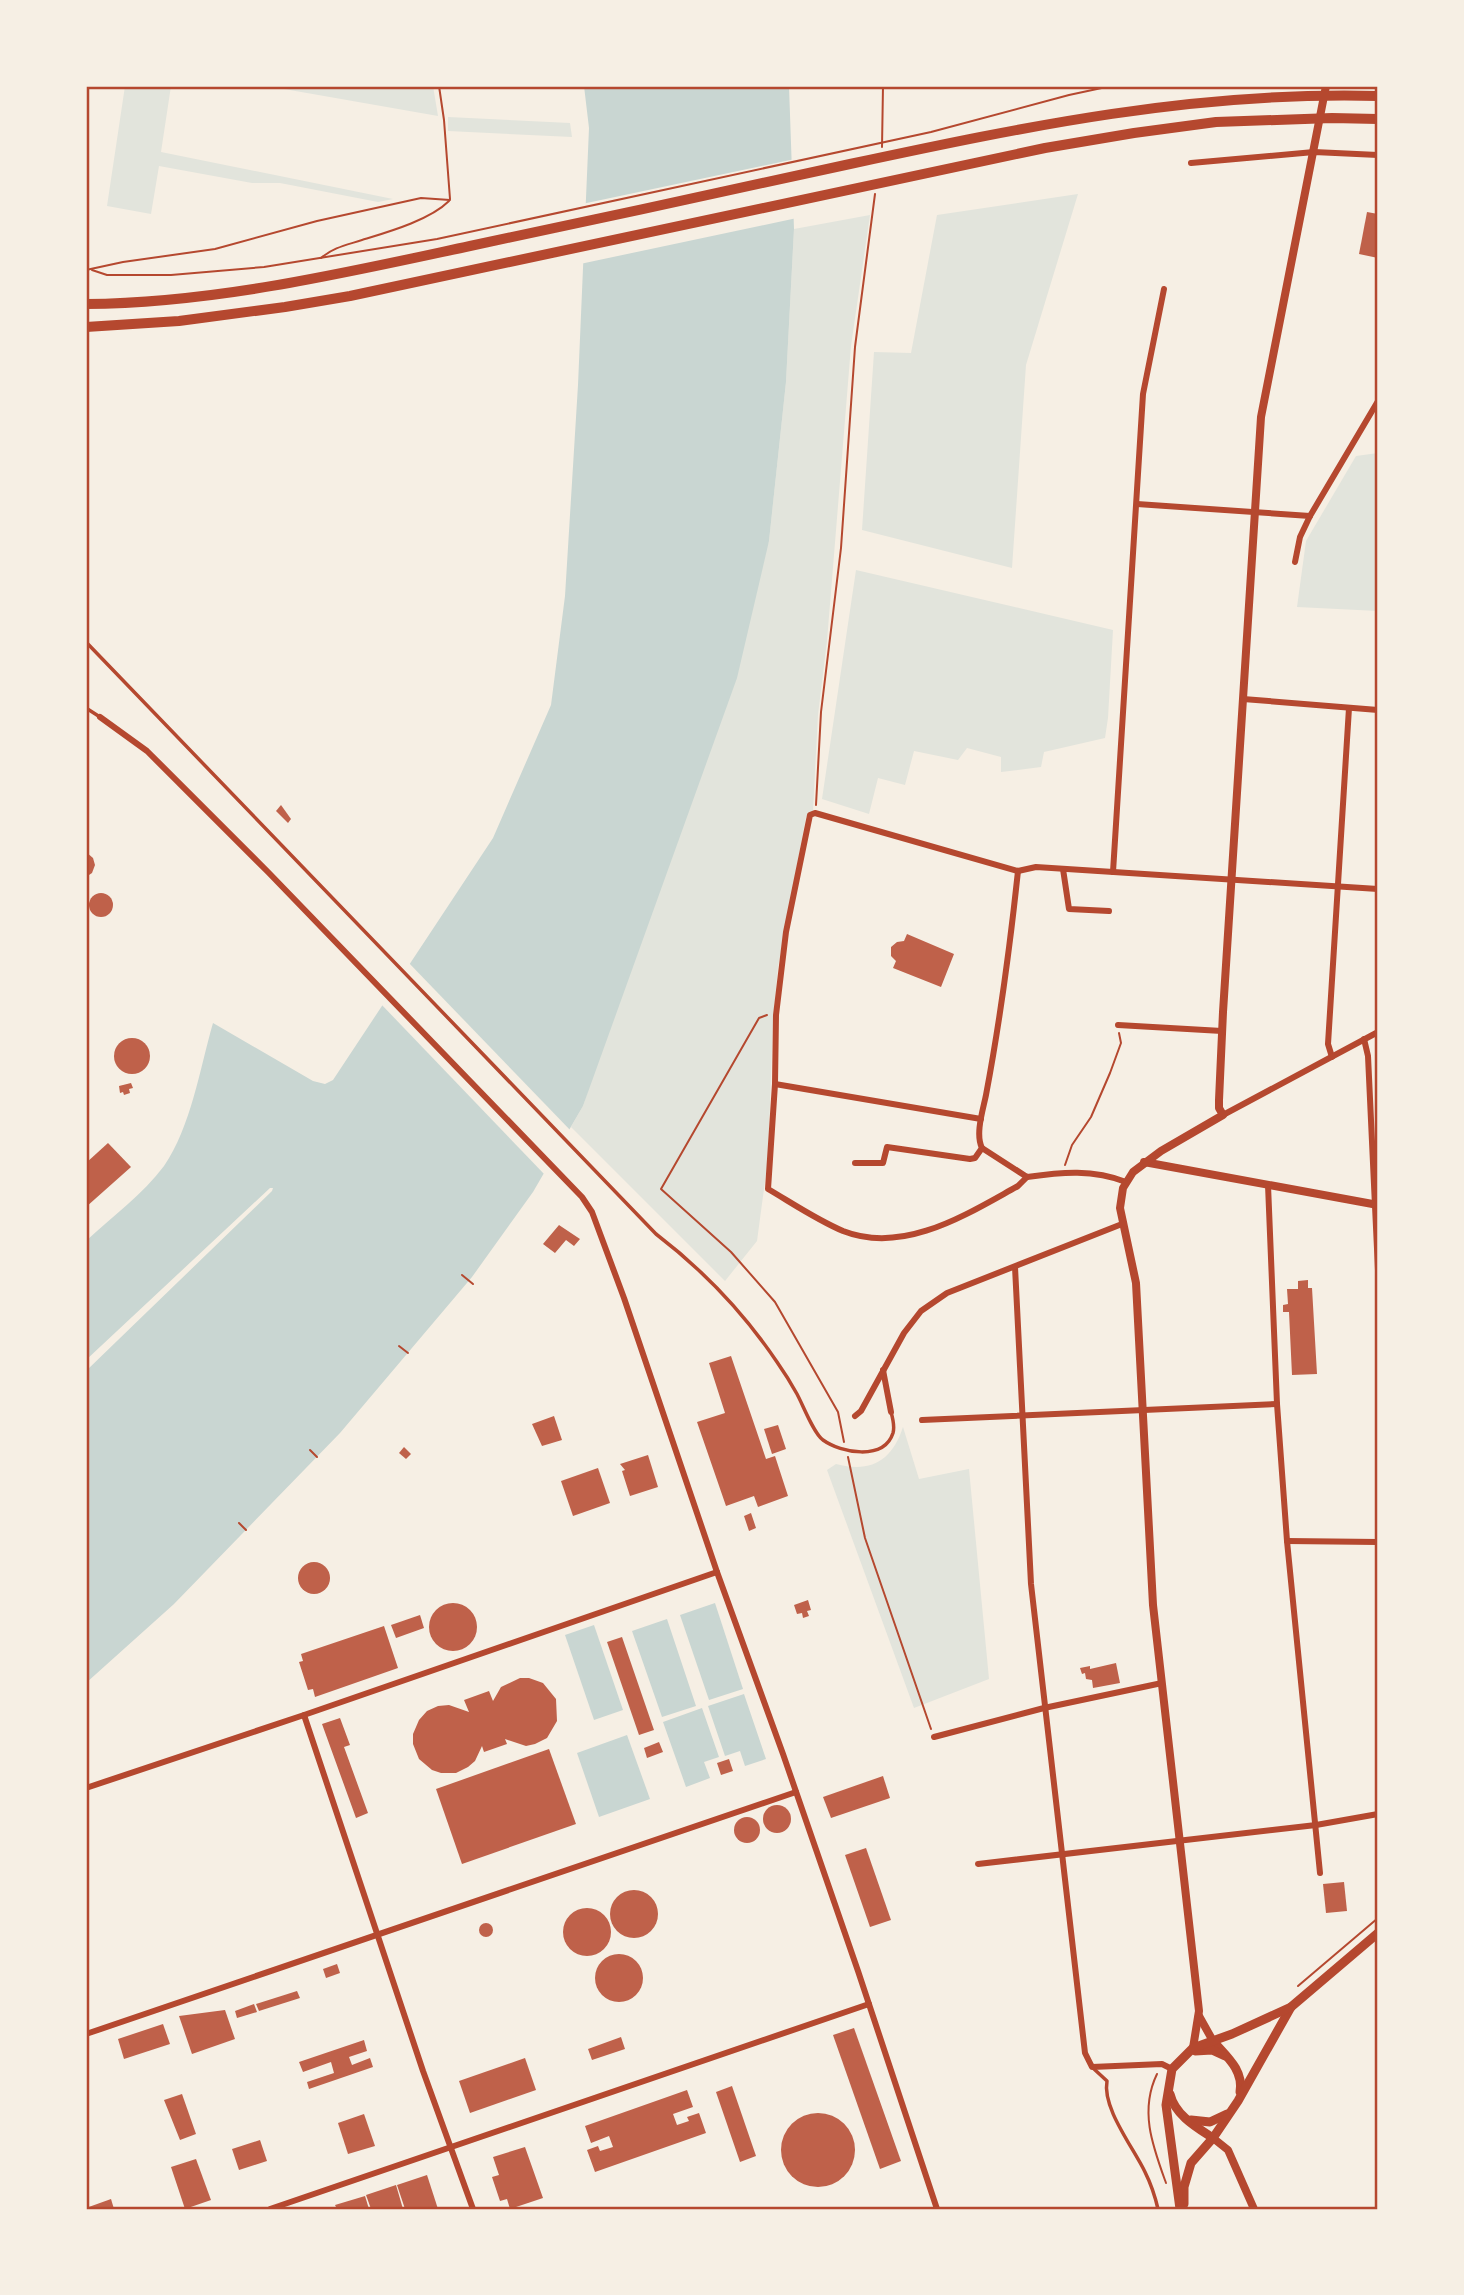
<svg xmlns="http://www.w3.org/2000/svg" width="1464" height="2295" viewBox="0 0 1464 2295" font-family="'Roboto Condensed',sans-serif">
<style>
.green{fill:#e2e4dc}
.water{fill:#c9d6d2}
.pier{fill:#f6efe4}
.building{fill:#bf614a}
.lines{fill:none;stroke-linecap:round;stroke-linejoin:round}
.path{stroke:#b5482f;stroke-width:2}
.service{stroke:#b5482f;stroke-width:3.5}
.minor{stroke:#b5482f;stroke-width:6}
.tertiary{stroke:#b5482f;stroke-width:8}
.secondary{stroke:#b5482f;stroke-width:9}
.trunk{stroke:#b5482f;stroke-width:10}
.neatline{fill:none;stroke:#b5482f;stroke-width:2.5}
</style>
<rect width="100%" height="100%" fill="#f6efe4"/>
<g class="green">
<polygon points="125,86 171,86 161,152 393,199 378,202 280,183 252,183 159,166 151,214 107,206"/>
<polygon points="267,86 433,86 438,116"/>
<polygon points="448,117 570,123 572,137 448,131"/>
<polygon points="1078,194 1026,365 1012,568 862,530 874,352 911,353 937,215"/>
<polygon points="870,215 851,346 827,641 818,715 813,811 806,817 778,967 773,1020 768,1159 757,1241 725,1281 571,1127 583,1106 769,541 786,382 794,229"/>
<polygon points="1378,453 1378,611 1297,607 1306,541 1356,456"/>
<polygon points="856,570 1113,630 1108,718 1105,738 1044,752 1041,767 1001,772 1001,757 967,748 958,760 914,751 905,785 878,778 869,814 822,799"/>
<path d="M 903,1427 L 919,1479 L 969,1469 L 989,1679 L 914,1708 L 827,1470 L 836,1464 C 871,1473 892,1461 903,1427 Z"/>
</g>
<g class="water">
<path d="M 584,86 L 789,86 L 794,229 L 786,382 L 769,541 L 737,678 L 583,1106 L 533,1192 L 472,1277 L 340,1433 L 174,1604 L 86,1683 L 86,1371 L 272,1191 L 273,1188 L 270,1188 L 86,1360 L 86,1241 C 112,1217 143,1194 164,1166 C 191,1127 200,1068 213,1023 L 313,1081 L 325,1084 L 333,1080 L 493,838 L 551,705 L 565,596 L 578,385 L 589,128 Z"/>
<polygon points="715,1603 743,1689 709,1700 680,1615"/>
<polygon points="667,1619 696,1706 662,1717 632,1631"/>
<polygon points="594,1625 623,1710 594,1720 565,1635"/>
<polygon points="744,1694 766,1759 745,1766 740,1751 725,1756 708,1706"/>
<polygon points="702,1708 719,1757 704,1762 710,1778 686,1787 663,1722"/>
<polygon points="627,1735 650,1799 599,1817 577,1753"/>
</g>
<g class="pier">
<polygon points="795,159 797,218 580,264 582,204"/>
<polygon points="407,961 572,1132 546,1176 380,1003"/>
</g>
<g class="building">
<polygon points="1367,212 1378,214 1378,258 1359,254"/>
<polygon points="281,805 291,819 288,823 276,811"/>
<polygon points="86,852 93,858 95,865 92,873 86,877"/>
<circle cx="101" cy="905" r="12"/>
<polygon points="907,934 954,954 941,987 893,968 896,961 891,956 891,947 897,942 904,941"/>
<circle cx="132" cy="1056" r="18"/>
<polygon points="131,1083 133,1088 129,1089 130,1093 124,1095 123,1092 120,1093 119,1086"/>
<polygon points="108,1143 131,1167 86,1207 86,1163"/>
<polygon points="559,1225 580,1239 574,1246 566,1240 555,1253 543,1244"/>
<polygon points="1308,1280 1308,1288 1312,1288 1317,1374 1292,1375 1289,1312 1283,1312 1283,1305 1288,1304 1287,1289 1298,1289 1298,1281"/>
<polygon points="731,1356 766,1459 775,1456 788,1496 758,1507 754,1496 726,1506 697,1422 725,1413 709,1363"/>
<polygon points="554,1416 562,1440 542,1446 532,1424"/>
<polygon points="778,1425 786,1449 772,1454 764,1429"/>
<polygon points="404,1447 411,1454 406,1459 399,1453"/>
<polygon points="648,1455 658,1487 630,1496 622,1471 625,1470 620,1464"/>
<polygon points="598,1468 610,1503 573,1516 561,1481"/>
<polygon points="751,1513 756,1528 749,1531 744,1516"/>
<circle cx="314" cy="1578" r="16"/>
<polygon points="808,1600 811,1610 807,1611 809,1616 803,1618 802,1613 797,1614 794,1605"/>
<circle cx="453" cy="1627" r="24"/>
<polygon points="420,1615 424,1628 396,1638 391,1625"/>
<polygon points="384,1626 398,1668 315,1697 313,1689 308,1690 299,1662 303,1661 301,1654"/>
<polygon points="622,1637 654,1730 639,1735 607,1642"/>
<polygon points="1116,1663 1120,1683 1093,1688 1092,1680 1086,1679 1085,1673 1082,1674 1080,1668 1090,1666 1090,1669"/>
<polygon points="520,1678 529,1678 543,1683 556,1699 557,1721 547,1738 535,1744 526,1746 505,1739 507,1744 484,1752 482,1746 475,1761 468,1767 456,1773 441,1773 432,1770 419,1759 413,1744 413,1734 419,1720 427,1711 438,1706 449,1705 469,1712 464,1700 489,1691 493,1701 501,1687"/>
<polygon points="340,1718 350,1745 344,1747 368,1813 356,1818 322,1724"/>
<polygon points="659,1742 663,1752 647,1758 644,1748"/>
<polygon points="549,1749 576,1824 462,1864 436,1789"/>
<polygon points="729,1759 733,1771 721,1775 717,1763"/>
<polygon points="883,1776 890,1798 831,1818 823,1797"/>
<circle cx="777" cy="1819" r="14"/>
<circle cx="747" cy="1830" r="13"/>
<polygon points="866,1848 891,1920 870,1927 845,1855"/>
<polygon points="1344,1882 1347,1911 1326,1913 1323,1884"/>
<circle cx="634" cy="1914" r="24"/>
<circle cx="587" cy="1932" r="24"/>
<circle cx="486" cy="1930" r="7"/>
<circle cx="619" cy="1978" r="24"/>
<polygon points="337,1964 340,1973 326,1978 323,1969"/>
<polygon points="297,1991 300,1998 259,2011 256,2004"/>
<polygon points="254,2004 257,2012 237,2018 235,2011"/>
<polygon points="225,2010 235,2039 192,2054 179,2016"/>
<polygon points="163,2024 170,2044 124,2059 118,2039"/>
<polygon points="854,2028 901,2161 880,2169 833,2035"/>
<polygon points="621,2037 625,2049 592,2060 588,2049"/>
<polygon points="364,2040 367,2051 349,2057 352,2065 370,2058 373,2067 309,2089 307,2082 334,2073 331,2062 303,2072 299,2062"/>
<polygon points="525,2058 536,2090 470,2113 459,2081"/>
<polygon points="732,2086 756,2156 740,2162 716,2092"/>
<polygon points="687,2090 693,2107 673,2114 677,2125 689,2121 687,2117 699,2113 706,2133 595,2172 587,2150 598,2146 600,2151 613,2147 609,2136 591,2143 585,2126"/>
<polygon points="182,2094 196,2134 180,2140 164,2100"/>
<circle cx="818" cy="2150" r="37"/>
<polygon points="364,2114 375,2146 348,2154 338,2123"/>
<polygon points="260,2140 267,2161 239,2170 232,2149"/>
<polygon points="525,2147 543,2198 510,2209 507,2199 500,2201 492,2177 499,2175 493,2157"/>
<polygon points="196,2159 211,2200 185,2209 171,2167"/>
<polygon points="427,2175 438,2209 405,2209 397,2185"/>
<polygon points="396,2185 403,2209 371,2209 366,2195"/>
<polygon points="365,2196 369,2209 337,2209 335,2205"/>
<polygon points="111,2199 114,2209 86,2209 86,2208"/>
</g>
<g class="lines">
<g class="path">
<polyline points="439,86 444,120 450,199"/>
<polyline points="882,147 883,86"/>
<path d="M 321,258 C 334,247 347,245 362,240 C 388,232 430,220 449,201"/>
<polyline points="86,270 123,262 215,249 317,221 421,198 450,200"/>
<polyline points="92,270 107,275 171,275 264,267 437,239 931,132 1069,95 1111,86"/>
<polyline points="816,805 821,712 841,548 855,347 875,194"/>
<polyline points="767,1015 759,1018 661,1189 731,1252 775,1302 838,1412 844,1442"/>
<polyline points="1065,1165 1072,1145 1091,1117 1110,1073 1121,1043 1119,1033"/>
<polyline points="462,1275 473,1284"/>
<polyline points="399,1346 408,1353"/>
<polyline points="310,1450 317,1457"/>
<polyline points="848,1457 865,1538 931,1729"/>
<polyline points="239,1523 246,1530"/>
<polyline points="1298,1986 1378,1918"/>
<path d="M 1157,2074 C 1139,2111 1153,2147 1166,2183"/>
</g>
<g class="service">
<path d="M 86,642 L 656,1234 C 703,1270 744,1313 777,1362 C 784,1372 791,1383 797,1394 C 803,1405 814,1434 823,1440 C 841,1453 884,1461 893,1433 C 895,1426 893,1419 891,1412"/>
<polyline points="86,708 100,717"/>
<path d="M 1094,2069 L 1107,2081 C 1102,2108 1133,2147 1145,2172 C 1151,2184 1155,2196 1158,2209"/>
</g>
<g class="minor">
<polyline points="1191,163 1314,152 1378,155"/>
<polyline points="1137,504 1310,516"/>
<polyline points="1295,562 1300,537 1310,516 1378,401"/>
<polyline points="1243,699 1378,710"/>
<polyline points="100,717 147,751 268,872 582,1197 592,1212 624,1298 717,1572 783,1754 858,1971 937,2209"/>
<polyline points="1063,869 1069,909 1109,911"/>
<path d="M 1018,871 C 1010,946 1000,1021 986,1095 C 983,1110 975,1134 982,1148 L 1027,1177 C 1062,1172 1093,1169 1126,1182"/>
<polyline points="1113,872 1143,394 1164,289"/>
<polyline points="1118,1025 1222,1031"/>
<polyline points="1364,1039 1368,1056 1378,1270"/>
<polyline points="1332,1057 1328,1044 1349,708"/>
<polyline points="775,1084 981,1119"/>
<polyline points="1223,1115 1378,1032"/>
<polyline points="855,1163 883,1163 887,1147 970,1159 975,1158 982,1148"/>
<path d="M 1027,1177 L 1018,1186 C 967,1214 904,1255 843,1231 C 817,1220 792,1203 768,1189 L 775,1084 L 776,1015 L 786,932 L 810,815 L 815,813 L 1018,871 L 1036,867 L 1378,889"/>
<polyline points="1268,1185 1277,1404 1287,1541 1320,1873"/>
<polyline points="1015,1267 1031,1584 1085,2053 1092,2067 1162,2064 1172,2069"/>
<polyline points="883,1370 891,1412"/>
<polyline points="855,1416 861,1411 904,1333 921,1311 947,1293 1122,1224"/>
<polyline points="922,1420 1277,1404"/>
<polyline points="1287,1541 1378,1542"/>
<polyline points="304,1715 423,2071 473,2209"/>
<polyline points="934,1737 1044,1708 1162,1683"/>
<polyline points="86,1788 304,1715 717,1572"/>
<polyline points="978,1864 1316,1825 1378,1814"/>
<polyline points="86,2034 796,1792"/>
<polyline points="270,2209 869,2004"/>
</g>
<g class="tertiary">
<polyline points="1144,1162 1378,1205"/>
<polyline points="1199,2016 1213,2041"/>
<polyline points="1193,2048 1199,2011 1153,1605 1136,1283 1120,1208 1123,1188 1133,1172 1161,1151 1223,1115 1219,1108 1219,1100 1223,1012 1261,417 1326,86"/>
<polyline points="1213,2138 1228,2150 1254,2209"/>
</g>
<g class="secondary">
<path d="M 1213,2041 C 1226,2056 1244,2070 1240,2092"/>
<polyline points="1195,2051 1212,2050 1225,2056"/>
<path d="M 1170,2094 C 1175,2115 1196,2127 1213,2138"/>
<polyline points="1191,2120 1210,2122 1227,2114"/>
<polyline points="1184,2204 1184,2187 1191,2163 1213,2138 1238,2101 1291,2007"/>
<polyline points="1180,2209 1166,2105 1172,2069 1193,2048 1232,2034 1291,2007 1378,1933"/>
</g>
<g class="trunk">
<path d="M 86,304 C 215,303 344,273 470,246 C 597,219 723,192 850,164 C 1028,126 1195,91 1378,96"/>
<polyline points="86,327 179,321 285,307 350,296 1045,148 1134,133 1216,122 1332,118 1378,119"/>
</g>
</g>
<rect width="1464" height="2295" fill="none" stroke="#f6efe4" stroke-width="175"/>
<rect x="88" y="88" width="1288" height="2120" class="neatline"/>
</svg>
